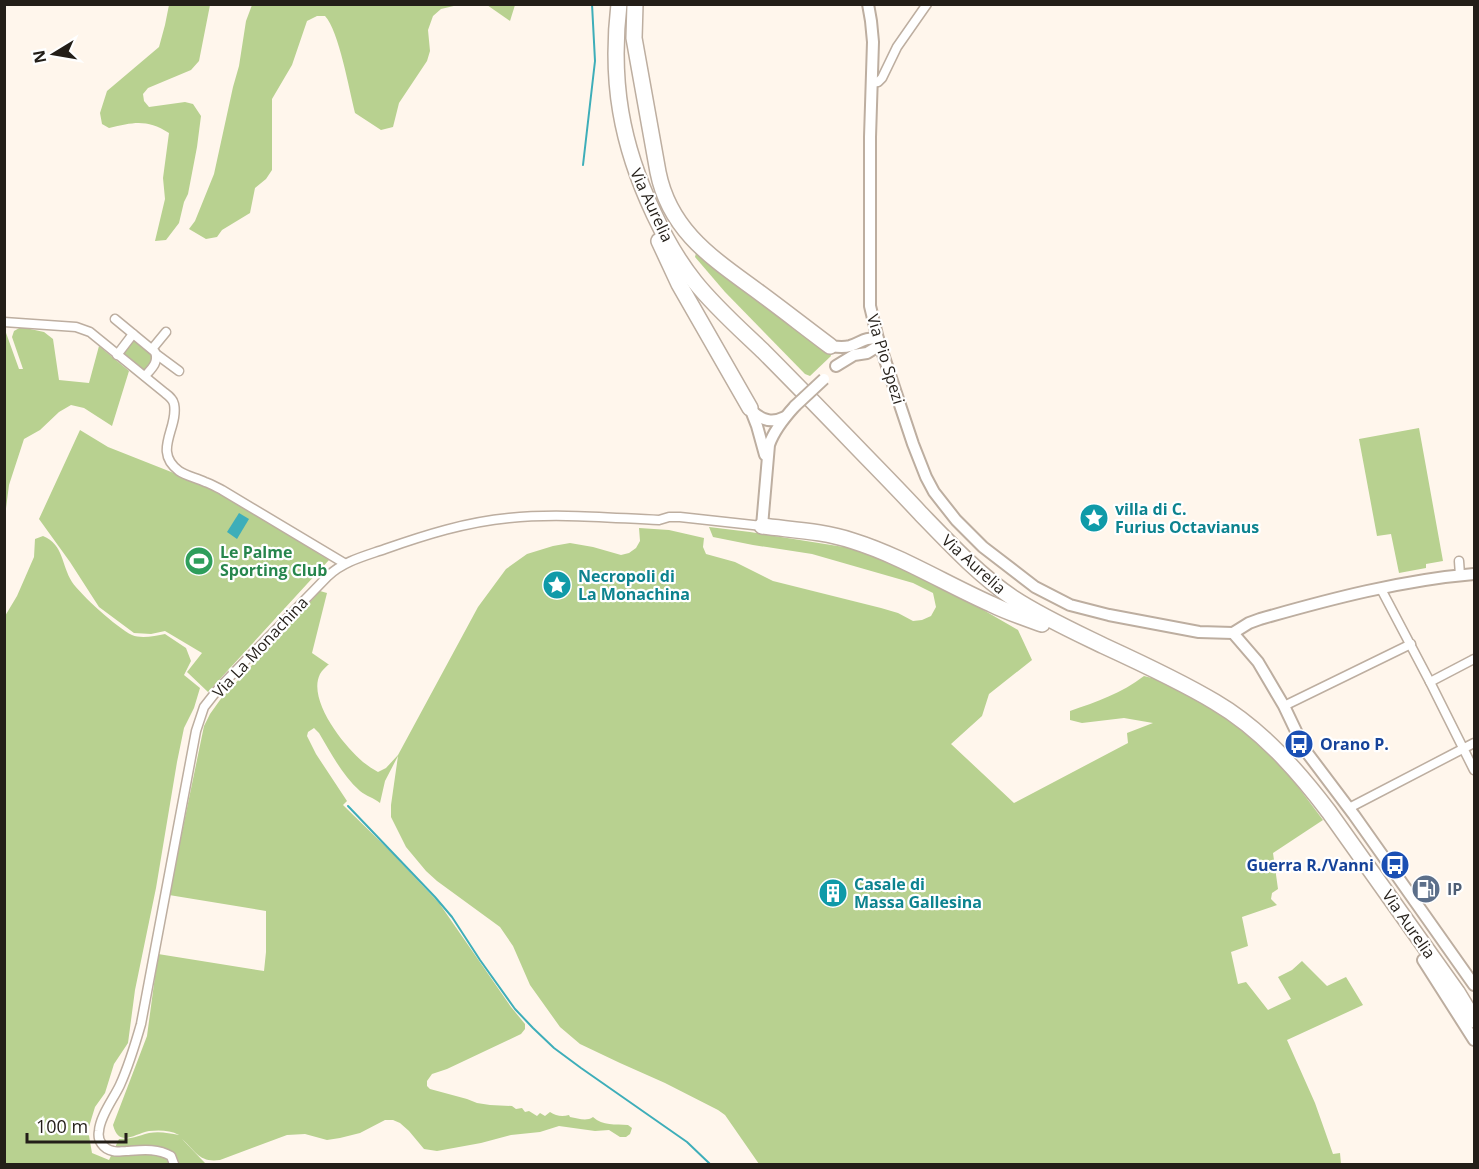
<svg xmlns="http://www.w3.org/2000/svg" width="1479" height="1169" viewBox="0 0 1479 1169" font-family="'Open Sans',sans-serif">
<style>
.green{fill:#b8d190}
.water{fill:#3eaeb9}
.lines{fill:none;stroke-linecap:round;stroke-linejoin:round}
.stream{stroke:#3eaeb9;stroke-width:2}
.street-casing{stroke:#bdaea0;stroke-width:11}
.secondary-casing{stroke:#bdaea0;stroke-width:14}
.highway-casing{stroke:#bdaea0;stroke-width:18}
.street{stroke:#fff;stroke-width:8}
.secondary{stroke:#fff;stroke-width:10}
.highway{stroke:#fff;stroke-width:15}
.secondary-bridge-casing{stroke:#bdaea0;stroke-width:14;stroke-linecap:butt}
.secondary-bridge{stroke:#fff;stroke-width:10}
.labels{text-anchor:middle;dominant-baseline:central;stroke-width:4.5;stroke-linejoin:round;paint-order:stroke}
.street-label{font-size:16px;fill:#231e18;stroke:#fff}
.culture-label{font-size:16px;font-weight:bold;fill:#0d838f;stroke:#fff;text-anchor:start}
.leisure-label{font-size:16px;font-weight:bold;fill:#27864d;stroke:#fff;text-anchor:start}
.transit-label{font-size:16px;font-weight:bold;fill:#164399;stroke:#fff;text-anchor:start}
.service-label{font-size:16px;font-weight:bold;fill:#4e5e75;stroke:#fff;text-anchor:start}
</style>
<rect width="100%" height="100%" fill="#fff6ec"/>
<g class="green">
<path d="M 169,5 L 210,5 L 199,61 L 191,70 L 148,88 L 143,94 L 144,101 L 149,107 L 185,102 L 193,104 L 201,116 L 197,147 L 188,194 L 184,202 L 179,223 L 166,240 L 155,241 L 165,199 L 163,178 L 169,133 C 147,119 134,122 109,128 L 102,124 L 100,113 L 107,91 L 159,47 L 165,25 Z"/>
<path d="M 252,5 L 458,5 L 441,9 L 433,16 L 428,30 L 430,51 L 427,61 L 399,103 L 393,127 L 381,130 L 355,113 C 349,90 339,31 325,16 L 317,16 L 307,21 L 292,65 L 272,99 L 272,170 L 266,179 L 255,188 L 250,213 L 222,230 L 217,237 L 206,239 L 189,229 L 195,221 L 214,174 L 233,87 L 239,66 L 246,21 Z"/>
<polygon points="487,5 515,5 510,21"/>
<polygon points="700,252 830,352 831,356 810,376 805,374 725,292 695,257 696,253"/>
<polygon points="21,327 44,332 53,339 59,380 89,383 99,346 129,371 112,426 84,408 71,405 59,412 40,430 24,439 9,485 5,516 5,330 19,369 23,369 12,337 14,331"/>
<polygon points="135,340 153,354 152,362 146,370 143,371 124,355 123,351 132,341"/>
<polygon points="1419,428 1443,561 1426,564 1426,568 1399,573 1391,534 1377,536 1359,439"/>
<polygon points="80,430 108,447 194,481 219,492 329,560 208,692 187,672 202,653 165,631 151,634 134,633 99,607 70,562 39,519"/>
<path d="M 709,527 L 750,532 L 869,551 L 928,578 L 1018,630 L 1032,660 L 989,694 L 982,716 L 951,744 L 1014,803 L 1128,743 L 1127,733 L 1153,723 L 1124,718 L 1082,723 L 1070,720 L 1070,711 C 1096,702 1122,693 1144,676 L 1167,682 L 1219,711 L 1253,737 L 1287,772 L 1323,820 L 1273,853 L 1278,889 L 1272,893 L 1271,899 L 1277,905 L 1242,917 L 1248,946 L 1231,952 L 1238,984 L 1246,982 L 1268,1010 L 1291,999 L 1278,977 L 1292,970 L 1302,961 L 1327,986 L 1346,977 L 1363,1005 L 1287,1040 L 1315,1103 L 1333,1154 L 1340,1153 L 1341,1164 L 759,1164 L 725,1115 L 718,1110 L 665,1083 L 620,1063 L 580,1044 L 560,1027 L 530,985 L 513,946 L 500,927 L 437,881 L 426,871 L 406,847 L 391,817 L 391,805 L 398,756 L 385,781 L 380,803 C 374,798 366,796 360,791 C 342,775 331,753 319,733 L 314,728 L 308,732 L 307,736 L 316,754 L 347,801 L 343,805 L 390,851 L 439,903 L 511,1007 L 525,1024 L 525,1029 L 521,1034 L 447,1069 L 432,1074 L 427,1081 L 427,1086 L 430,1089 L 467,1099 L 477,1103 L 490,1105 L 512,1106 L 516,1109 L 522,1108 L 525,1112 L 529,1111 L 537,1116 L 540,1113 L 545,1116 L 550,1112 C 556,1116 562,1117 569,1115 L 570,1117 C 578,1118 586,1122 593,1117 C 603,1126 615,1124 628,1125 L 632,1128 L 630,1134 L 626,1137 L 620,1137 L 609,1130 L 595,1131 L 559,1126 L 540,1132 L 511,1135 L 481,1143 L 437,1151 L 424,1149 L 409,1131 L 400,1123 L 393,1120 L 385,1120 L 360,1133 L 340,1138 L 327,1140 L 305,1134 L 287,1135 L 220,1160 C 199,1163 196,1151 182,1139 L 205,1163 L 204,1164 L 5,1164 L 5,616 L 17,596 L 34,557 L 35,539 L 43,536 C 64,545 61,564 72,582 C 81,595 117,628 132,635 C 141,639 155,636 165,634 L 186,648 L 191,661 L 184,675 L 200,688 L 194,708 L 184,728 L 177,762 L 156,888 L 135,990 L 128,1043 L 114,1064 L 105,1093 L 95,1107 L 88,1130 L 92,1153 L 109,1160 L 119,1139 C 131,1139 138,1136 149,1133 C 159,1131 169,1133 179,1135 C 170,1130 159,1130 149,1131 C 134,1134 119,1148 113,1125 L 147,1036 L 158,954 L 264,971 L 266,952 L 266,911 L 169,895 L 204,726 L 210,714 L 220,700 L 320,591 L 327,593 L 312,653 L 328,664 L 329,664 C 326,667 322,670 320,674 C 307,700 344,746 363,762 C 368,766 373,769 378,772 L 386,768 L 398,755 L 478,607 L 506,569 L 527,554 L 553,546 L 570,543 L 593,547 L 621,555 L 629,553 L 636,548 L 640,541 L 639,528 L 669,530 L 704,538 L 703,547 L 706,554 L 735,562 L 773,581 L 881,608 L 898,613 L 913,621 L 922,620 L 931,616 L 936,607 L 933,593 L 913,583 L 812,554 L 753,545 L 713,537 Z"/>
</g>
<polygon class="water" points="239,513 249,519 237,539 227,532"/>
<g class="lines">
<g class="stream">
<polyline points="583,165 595,61 592,4"/>
<polyline points="348,806 435,897 452,917 480,960 515,1009 533,1028 554,1048 581,1068 687,1142 710,1164"/>
</g>
<g class="street-casing">
<g id="street">
<polyline points="871,83 878,82 882,78 897,47 927,4"/>
<path d="M 115,319 L 155,352 C 159,363 151,369 145,376"/>
<path d="M 4,322 L 76,327 L 90,332 L 165,393 C 169,396 173,399 174,404 C 179,428 152,451 179,471 C 186,476 197,478 205,482 C 211,484 216,487 222,490 L 344,563"/>
<polyline points="152,349 166,332"/>
<polyline points="156,354 179,371"/>
<polyline points="117,355 133,334"/>
<polyline points="1459,561 1460,575"/>
<polyline points="1381,589 1430,682 1474,770"/>
<polyline points="1430,682 1474,659"/>
<polyline points="1284,706 1411,644"/>
<polyline points="1349,808 1474,743"/>
<path d="M 174,1164 L 171,1156 C 157,1148 142,1150 126,1151 C 122,1151 117,1152 113,1151 C 103,1149 97,1140 99,1131 C 100,1116 114,1098 120,1085 C 129,1065 135,1045 141,1024 L 196,731 L 204,707 L 219,688 L 328,576 C 344,561 365,556 385,549 C 425,535 466,522 509,518 C 558,513 610,518 659,520 L 669,517 L 680,517 L 762,526"/>
</g>
</g>
<g class="secondary-casing">
<g id="secondary">
<path d="M 868,4 L 871,21 L 873,42 L 870,137 L 870,306 L 878,339 L 913,444 L 926,477 L 934,492 L 956,520 L 983,547 L 1035,587 L 1070,605 L 1109,615 L 1199,632 L 1233,633 L 1249,623 L 1260,619 C 1330,599 1402,580 1474,574"/>
<path d="M 830,346 C 837,347 843,348 850,346 C 862,342 864,337 878,339"/>
<polyline points="836,366 854,355 867,353 880,345"/>
<polyline points="750,408 757,426 765,455"/>
<path d="M 753,412 C 763,421 773,423 785,417"/>
<path d="M 762,526 L 769,445 C 774,430 785,417 795,406"/>
<polyline points="1233,633 1258,662 1284,706 1305,750 1354,815 1474,985"/>
<polyline points="1423,960 1474,1040"/>
</g>
</g>
<g class="highway-casing">
<g id="highway">
<path d="M 619,4 C 610,81 621,144 654,214 C 665,238 679,262 695,282 C 715,307 740,329 763,351 C 792,380 821,410 850,440 C 874,465 898,489 921,514 C 950,544 979,575 1013,598 C 1042,617 1073,631 1104,646 C 1141,663 1180,681 1215,702 C 1261,729 1298,771 1329,812 L 1457,992 L 1474,1020"/>
<path d="M 635,4 L 634,38 L 658,172 C 670,232 714,259 760,293 C 783,310 806,328 830,346"/>
<polyline points="659,241 679,284 750,408"/>
<path d="M 762,526 C 792,530 823,531 853,541 C 901,556 944,583 991,604 C 1007,612 1025,618 1042,624"/>
</g>
</g>
<use href="#street" class="street"/>
<use href="#secondary" class="secondary"/>
<use href="#highway" class="highway"/>
<g class="secondary-bridge-casing">
<polyline id="secondary-bridge" points="795,406 824,379"/>
</g>
<use href="#secondary-bridge" class="secondary-bridge"/>
</g>
<defs>
<g id="sight-disc" transform="scale(1.5)"><circle r="9.5" fill="#0f9aa8" stroke="#fff"/><path d="M0-6L1.8-2.2L6-1.7L2.9 1.2L3.7 5.4L0 3.3L-3.7 5.4L-2.9 1.2L-6-1.7L-1.8-2.2Z" fill="#fff"/></g>
<g id="stadium-disc" transform="scale(1.5)"><circle r="9.5" fill="#2e9e5b" stroke="#fff"/><path d="M0-5a6.5 5 0 1 0 0 10a6.5 5 0 1 0 0-10ZM-3.5-1.8h7v3.6h-7Z" fill="#fff"/></g>
<g id="bus-disc" transform="scale(1.5)"><circle r="9.5" fill="#1a4fb4" stroke="#fff"/><path d="M-5-6H5V4H4V6H2V4H-2V6H-4V4H-5ZM-3.5-4V0h7V-4ZM-3.5 1.2v1.5H-2V1.2ZM2 1.2v1.5H3.5V1.2Z" fill="#fff"/></g>
<g id="fuel-disc" transform="scale(1.5)"><circle r="9.5" fill="#5c6f8a" stroke="#fff"/><path d="M-5.5-6h7V0h2V4h1.3V-2.5L3-4.5l.8-.8L6-3V5H2.5V1h-1V6h-7ZM-4.2-4.7v3.2H.2V-4.7Z" fill="#fff"/></g>
<g id="building-disc" transform="scale(1.5)"><circle r="9.5" fill="#0f9aa8" stroke="#fff"/><path d="M-4-6H4V6H1V3H-1V6H-4ZM-2.5-4.3h1.7v1.8h-1.7ZM.8-4.3h1.7v1.8H.8ZM-2.5-1h1.7V.8h-1.7ZM.8-1h1.7V.8H.8Z" fill="#fff"/></g>
</defs>
<g fill-rule="evenodd">
<use href="#sight-disc" x="1094" y="518"/>
<use href="#stadium-disc" x="199" y="561"/>
<use href="#sight-disc" x="557" y="585"/>
<use href="#bus-disc" x="1299" y="744"/>
<use href="#bus-disc" x="1395" y="865"/>
<use href="#fuel-disc" x="1426" y="889"/>
<use href="#building-disc" x="833" y="893"/>
</g>
<g class="labels">
<g class="street-label">
<text transform="translate(652 205) rotate(65)">Via Aurelia</text>
<text transform="translate(886 359) rotate(73)">Via Pio Spezi</text>
<text transform="translate(974 564) rotate(42)">Via Aurelia</text>
<text transform="translate(260 647) rotate(-47)">Via La Monachina</text>
<text transform="translate(1409 924) rotate(55)">Via Aurelia</text>
</g>
<g class="culture-label">
<text x="1115" y="509">villa di C.<tspan x="1115" dy="18">Furius Octavianus</tspan></text>
<text x="578" y="576">Necropoli di<tspan x="578" dy="18">La Monachina</tspan></text>
<text x="854" y="884">Casale di<tspan x="854" dy="18">Massa Gallesina</tspan></text>
</g>
<g class="leisure-label">
<text x="220" y="552">Le Palme<tspan x="220" dy="18">Sporting Club</tspan></text>
</g>
<g class="transit-label">
<text x="1320" y="744">Orano P.</text>
<text x="1374" y="865" text-anchor="end">Guerra R./Vanni</text>
</g>
<g class="service-label">
<text x="1447" y="889">IP</text>
</g>
</g>
<rect width="1479" height="1169" fill="none" stroke="#231e18" stroke-width="12"/>
<g transform="translate(54 54) rotate(259)" stroke="#ffffff" stroke-width="4.5" paint-order="stroke">
<path d="M0-4.5L10 22L0 15L-10 22Z" fill="#231e18"/>
<text y="-9" font-size="16" font-weight="bold" text-anchor="middle" fill="#231e18">N</text>
</g>
<path d="M27 1133v9h99v-9" fill="none" stroke="#231e18" stroke-width="3"/>
<text x="36" y="1133" font-size="18" fill="#231e18" stroke="#ffffff" stroke-width="4.5" paint-order="stroke">100 m</text>
</svg>
